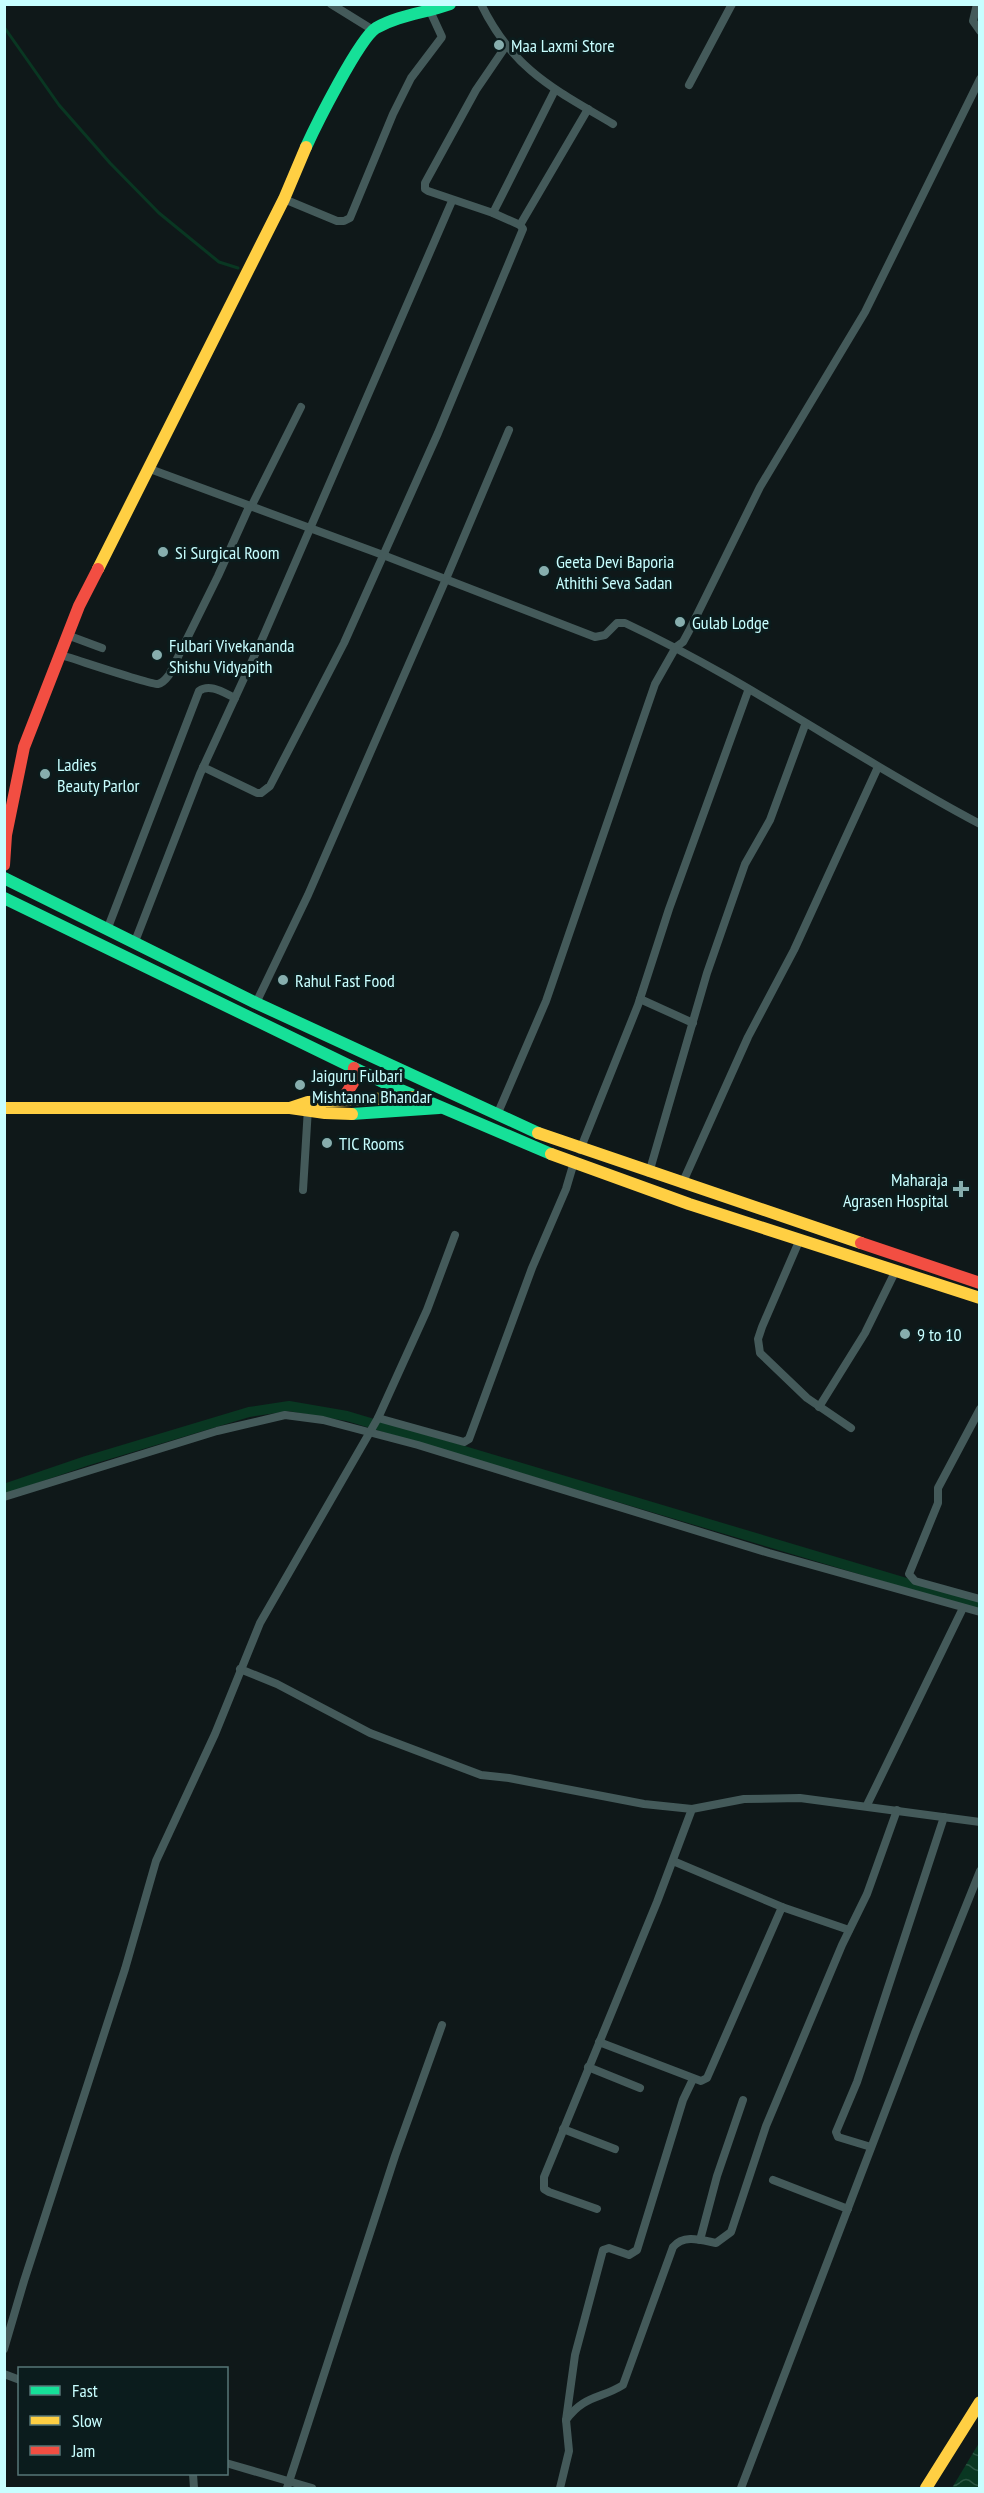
<svg xmlns="http://www.w3.org/2000/svg" width="984" height="2493" viewBox="0 0 984 2493" font-family="'PT Sans Narrow',sans-serif">
<style>
.water{fill:url(#water-waves)}
.lines{fill:none;stroke-linecap:round;stroke-linejoin:round}
.stream{stroke:#093722;stroke-width:3}
.canal{stroke:#093722;stroke-width:10}
.street{stroke:#445a5a;stroke-width:8}
.fast{stroke:#16e098;stroke-width:12}
.slow{stroke:#ffcf43;stroke-width:12}
.jam{stroke:#f24e42;stroke-width:12}
.poi-dot{fill:#87aeae;stroke:#0b1c1d;stroke-width:2}
.labels{text-anchor:middle;dominant-baseline:central;stroke-width:6;stroke-linejoin:round;paint-order:stroke}
.poi-label{font-size:18px;fill:#c8feff;stroke:#0b1c1d;text-anchor:start}
</style>
<defs>
<pattern id="water-waves" width="16" height="10" patternUnits="userSpaceOnUse" patternTransform="scale(1.5)"><rect width="16" height="10" fill="#093722"/><path d="M0 5q4-4 8 0t8 0" fill="none" stroke="#2b5543"/></pattern>
</defs>
<rect width="100%" height="100%" fill="#0f1819"/>
<polygon class="water" points="979,2443 979,2488 952,2488"/>
<g class="lines">
<polyline class="stream" points="4,27 59,105 110,163 159,213 219,262 238,268"/>
<polyline class="canal" points="4,1489 86,1461 249,1412 289,1406 347,1416 980,1605"/>
<g class="street">
<polyline points="331,4 373,30"/>
<path d="M 481,4 C 513,70 554,89 613,124"/>
<polyline points="977,4 973,21 980,31"/>
<polyline points="689,85 732,4"/>
<polyline points="284,199 337,221 344,221 350,218 393,114 411,78 442,37 430,11"/>
<polyline points="493,213 555,90"/>
<polyline points="520,225 588,109"/>
<path d="M 150,469 L 383,555 L 595,637 L 605,635 L 617,623 L 625,623 C 747,680 860,761 980,824"/>
<polyline points="251,507 301,407"/>
<polyline points="67,635 102,648"/>
<path d="M 61,655 C 75,659 151,685 158,684 C 163,683 166,679 169,675 L 218,576 L 249,507"/>
<polyline points="203,767 257,793 261,793 270,786 344,643 438,433 523,229 520,225 493,213 428,191 425,189 425,183 476,90 506,46"/>
<path d="M 107,930 L 199,691 C 210,683 224,693 235,698"/>
<polyline points="134,944 200,774 263,637 452,201"/>
<polyline points="640,999 693,1023"/>
<polyline points="256,1003 308,895 446,579 509,430"/>
<polyline points="497,1115 546,1001 655,684 676,647 683,642 689,631 760,487 865,312 980,79"/>
<polyline points="580,1150 638,1005 669,909 748,691"/>
<polyline points="649,1173 707,973 745,864 770,820 805,725"/>
<polyline points="682,1184 748,1037 794,950 878,767"/>
<polyline points="303,1190 308,1108"/>
<polyline points="800,1239 762,1327 758,1339 760,1353 807,1398 851,1428"/>
<polyline points="819,1407 865,1333 896,1270"/>
<polyline points="980,1409 938,1488 938,1503 909,1574 915,1581 980,1599"/>
<polyline points="378,1418 464,1442 469,1439 532,1268 566,1189 574,1162"/>
<polyline points="4,1497 217,1431 285,1415 323,1420 418,1445 769,1553 980,1612"/>
<polyline points="240,1669 277,1684 370,1733 481,1775 509,1778 644,1804 692,1809"/>
<polyline points="867,1805 963,1608"/>
<polyline points="673,1861 782,1907"/>
<polyline points="599,2042 701,2081 707,2078 782,1907 849,1930"/>
<polyline points="588,2067 640,2088"/>
<polyline points="563,2129 615,2149"/>
<polyline points="871,2147 838,2137 836,2132 857,2082 944,1817"/>
<polyline points="773,2180 848,2209"/>
<polyline points="597,2209 549,2192 544,2189 544,2177 657,1902 692,1809 744,1799 800,1798 980,1822"/>
<polyline points="700,2240 717,2176 743,2100"/>
<polyline points="4,2349 24,2281 125,1969 156,1861 215,1734 260,1623 378,1418 427,1310 455,1235"/>
<polyline points="4,2374 20,2380"/>
<polyline points="566,2420 575,2355 603,2250 609,2248 629,2255 637,2250 683,2100 693,2079"/>
<polyline points="226,2463 312,2488"/>
<polyline points="193,2474 194,2488"/>
<polyline points="287,2488 395,2156 442,2025"/>
<path d="M 560,2488 L 569,2451 L 566,2420 C 584,2395 601,2399 623,2385 L 673,2247 C 684,2234 701,2240 716,2243 L 731,2232 L 766,2126 L 842,1945 L 867,1894 L 897,1810"/>
<polyline points="741,2488 915,2033 980,1871"/>
</g>
<g class="fast">
<path d="M 306,147 C 316,125 359,39 376,28 C 399,15 425,13 450,4"/>
<polyline points="4,878 256,1003 538,1133"/>
<polyline points="4,898 387,1084 551,1154"/>
<polyline points="352,1114 439,1108"/>
</g>
<g class="slow">
<polyline points="98,569 284,199 306,147"/>
<polyline points="4,1108 290,1108 325,1113 352,1114"/>
<polyline points="290,1108 308,1102 414,1097"/>
<polyline points="538,1133 861,1243"/>
<polyline points="551,1154 689,1204 980,1298"/>
<polyline points="926,2488 980,2402"/>
</g>
<g class="jam">
<polyline points="4,865 6,835 24,747 79,606 98,569"/>
<polyline points="342,1100 353,1083 354,1068"/>
<polyline points="861,1243 980,1283"/>
</g>
</g>
<g class="poi-dot">
<circle cx="499" cy="45" r="6"/>
<circle cx="163" cy="552" r="6"/>
<circle cx="544" cy="571" r="6"/>
<circle cx="680" cy="622" r="6"/>
<circle cx="157" cy="655" r="6"/>
<circle cx="45" cy="774" r="6"/>
<circle cx="283" cy="980" r="6"/>
<circle cx="300" cy="1085" r="6"/>
<circle cx="327" cy="1143" r="6"/>
<path d="M958 1180h6v6h6v6h-6v6h-6v-6h-6v-6h6z"/>
<circle cx="905" cy="1334" r="6"/>
</g>
<g class="labels">
<g class="poi-label">
<text x="511" y="45">Maa Laxmi Store</text>
<text x="175" y="552">Si Surgical Room</text>
<text x="556" y="561">Geeta Devi Baporia<tspan x="556" dy="21">Athithi Seva Sadan</tspan></text>
<text x="692" y="622">Gulab Lodge</text>
<text x="169" y="645">Fulbari Vivekananda<tspan x="169" dy="21">Shishu Vidyapith</tspan></text>
<text x="57" y="764">Ladies<tspan x="57" dy="21">Beauty Parlor</tspan></text>
<text x="295" y="980">Rahul Fast Food</text>
<text x="312" y="1075">Jaiguru Fulbari<tspan x="312" dy="21">Mishtanna Bhandar</tspan></text>
<text x="339" y="1143">TIC Rooms</text>
<text x="948" y="1179" text-anchor="end">Maharaja<tspan x="948" dy="21">Agrasen Hospital</tspan></text>
<text x="917" y="1334">9 to 10</text>
</g>
</g>
<rect width="984" height="2493" fill="none" stroke="#c8feff" stroke-width="12"/>
<rect x="18" y="2367" width="210" height="108" fill="#0b1c1d" stroke="#577677" stroke-width="1.5"/>
<rect x="30" y="2386" width="30" height="9" fill="#16e098" stroke="#577677" stroke-width="1.5"/>
<text x="72" y="2397" font-size="18" fill="#c8feff">Fast</text>
<rect x="30" y="2416" width="30" height="9" fill="#ffcf43" stroke="#577677" stroke-width="1.5"/>
<text x="72" y="2427" font-size="18" fill="#c8feff">Slow</text>
<rect x="30" y="2446" width="30" height="9" fill="#f24e42" stroke="#577677" stroke-width="1.5"/>
<text x="72" y="2457" font-size="18" fill="#c8feff">Jam</text>
</svg>
